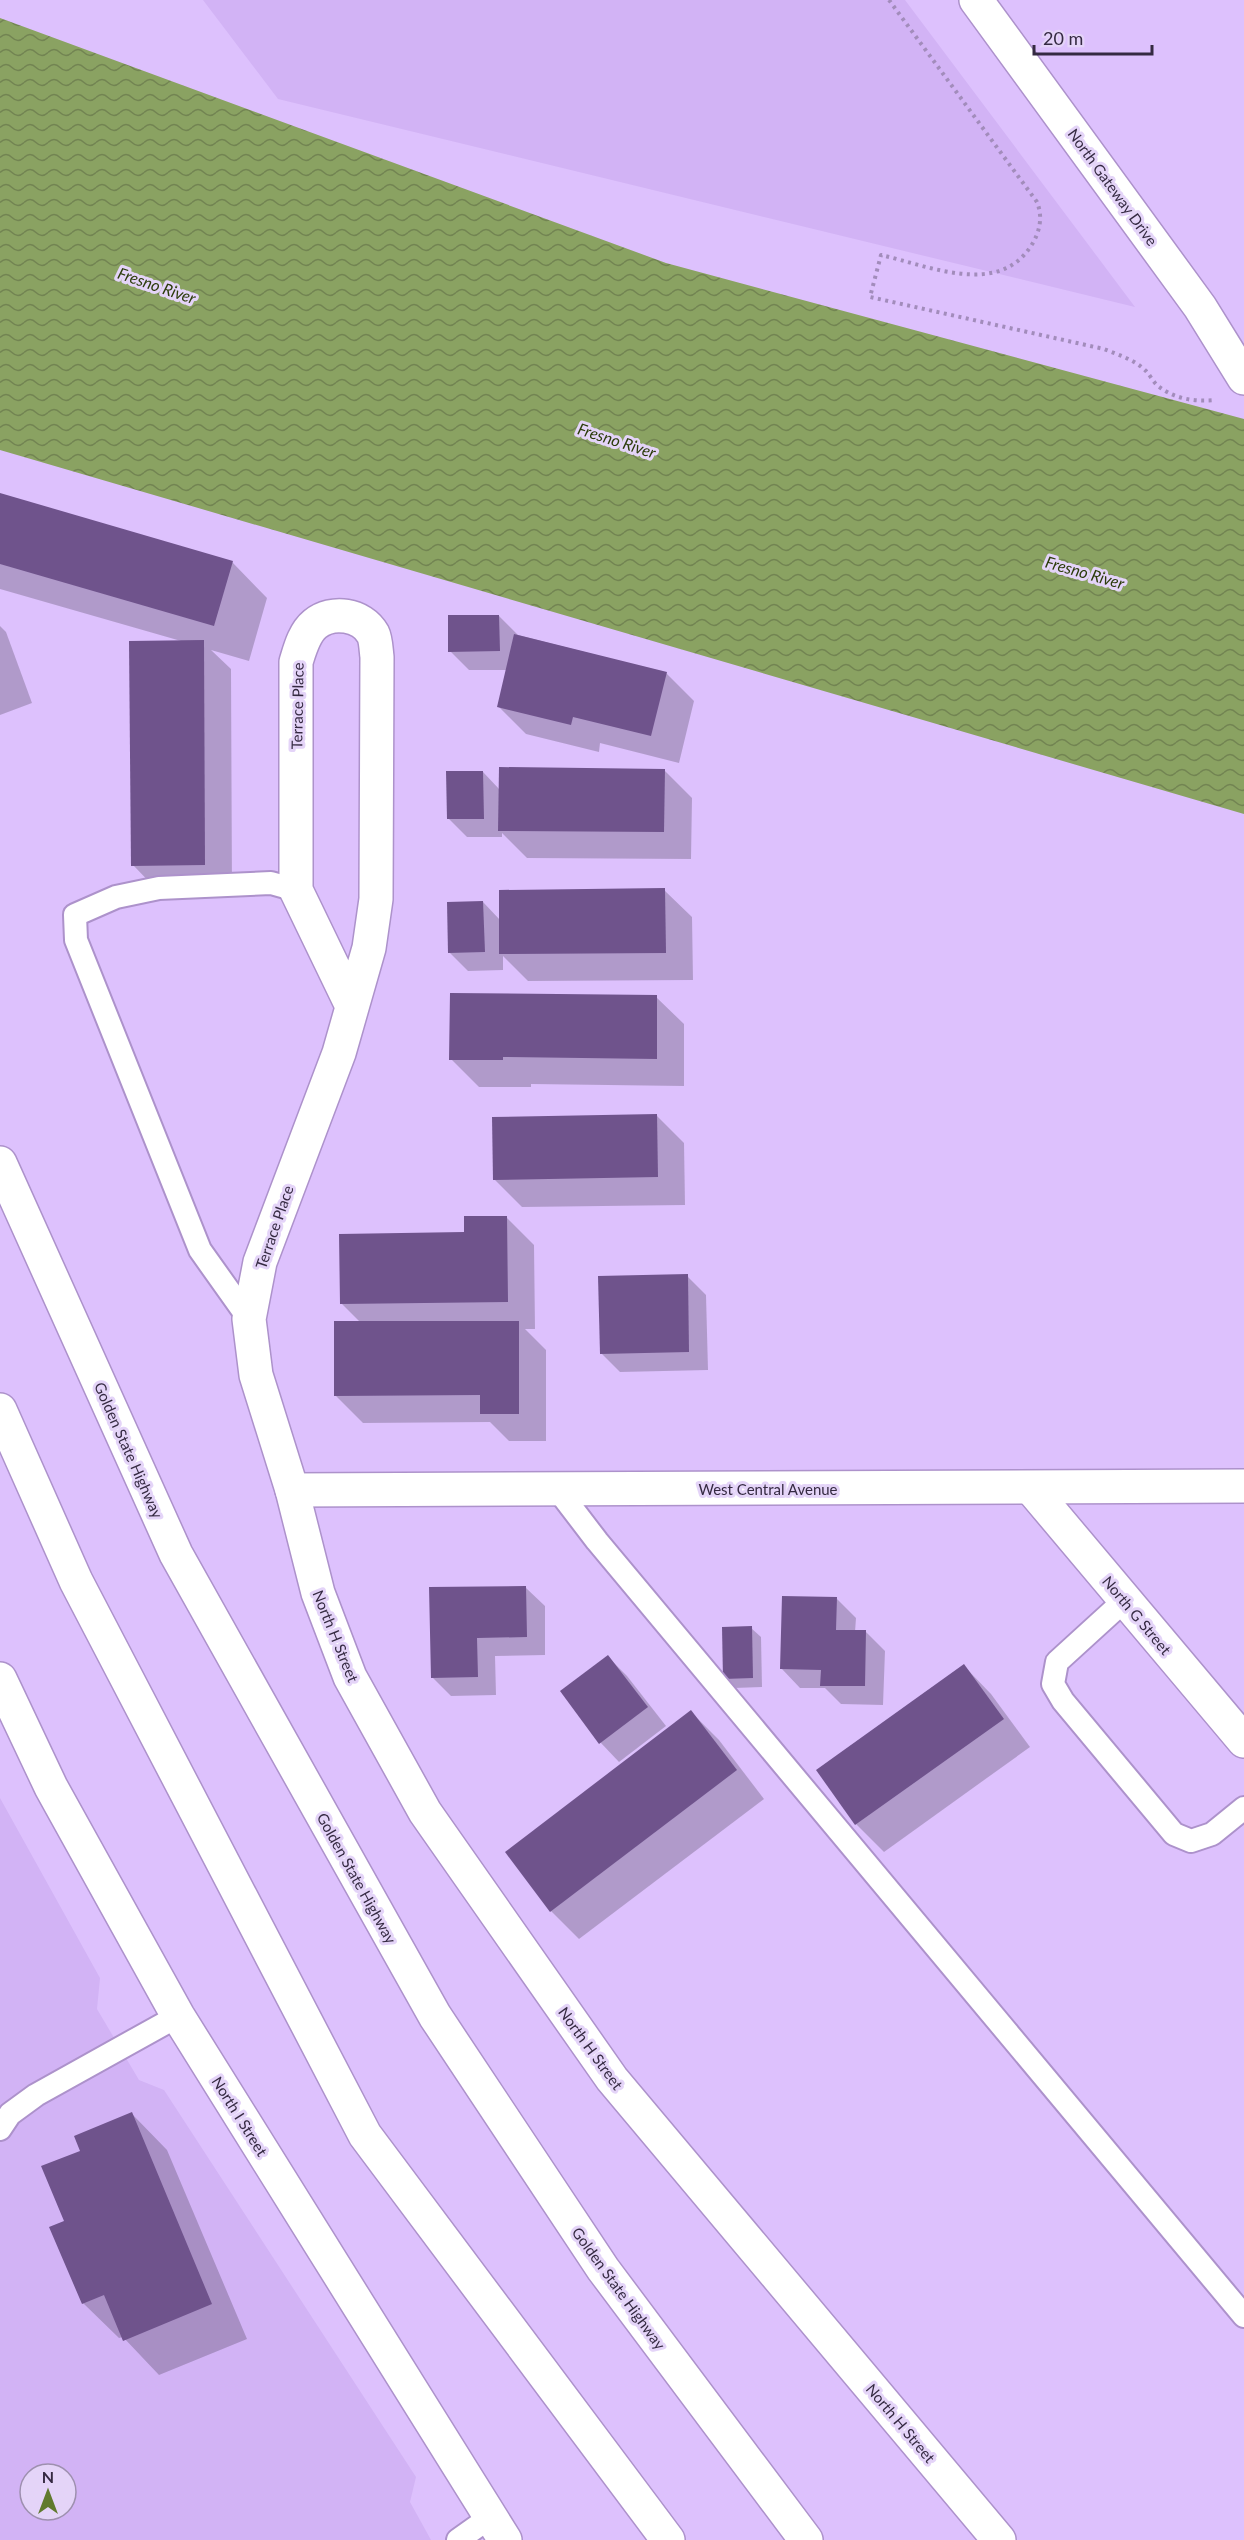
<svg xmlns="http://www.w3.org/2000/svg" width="1244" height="2540" viewBox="0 0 1244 2540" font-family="Lato,sans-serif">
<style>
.built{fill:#d2b3f5;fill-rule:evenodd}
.water{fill:url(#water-waves)}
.shadow{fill:#0003}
.building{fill:#6f538c}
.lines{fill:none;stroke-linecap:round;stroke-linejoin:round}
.lane-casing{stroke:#ad92cb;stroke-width:26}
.street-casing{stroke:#ad92cb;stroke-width:36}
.secondary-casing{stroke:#ad92cb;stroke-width:36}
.highway-casing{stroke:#ad92cb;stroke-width:36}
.path{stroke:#a28cbb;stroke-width:4;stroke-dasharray:3 4.5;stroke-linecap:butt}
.lane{stroke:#fff;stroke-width:22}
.street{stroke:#fff;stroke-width:33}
.secondary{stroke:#fff;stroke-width:33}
.highway{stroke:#fff;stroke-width:33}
.labels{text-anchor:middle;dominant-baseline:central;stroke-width:6;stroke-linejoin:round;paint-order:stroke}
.street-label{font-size:15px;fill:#352a42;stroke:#e4d4f8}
.water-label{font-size:16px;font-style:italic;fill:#2c3c0b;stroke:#e4d4f8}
</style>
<defs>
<pattern id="water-waves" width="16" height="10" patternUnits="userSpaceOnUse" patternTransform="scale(1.5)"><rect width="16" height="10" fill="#8aa262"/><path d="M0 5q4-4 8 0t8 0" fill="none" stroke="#728452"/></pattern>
</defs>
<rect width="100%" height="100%" fill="#ddc1fd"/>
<g class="built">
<polygon points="203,0 905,0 1135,307 278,99"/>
<path d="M 0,1798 L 100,1978 L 97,2009 L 139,2080 L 164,2090 L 416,2477 L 410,2502 L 431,2540 L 0,2540 ZM 30,2474 L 66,2474 L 66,2510 L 30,2510 Z"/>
</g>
<polygon class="water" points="0,18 666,263 1244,419 1244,814 0,450"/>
<g class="shadow">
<polygon points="0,495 232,562 267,598 249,661 211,650 231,669 232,892 160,893 133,865 181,641 0,589"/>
<polygon points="499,616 518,635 666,673 694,701 679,763 600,743 599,752 526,734 498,706 507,670 469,670 450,651"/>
<polygon points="0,626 6,632 32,703 0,715"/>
<polygon points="664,770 692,798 691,859 527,858 502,833 502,837 467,837 448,818 483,772 500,790"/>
<polygon points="664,890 692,917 693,980 528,981 503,956 503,970 468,971 449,952 483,902 500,920"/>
<polygon points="656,997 684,1024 684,1086 531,1084 531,1087 479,1087 451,1059"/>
<polygon points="657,1116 684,1143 685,1205 522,1207 494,1179"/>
<polygon points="506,1217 534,1245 535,1329 525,1329 546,1350 546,1441 509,1441 490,1422 363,1423 335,1395 360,1322 342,1304 466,1234"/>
<polygon points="687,1276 706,1295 708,1370 620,1372 601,1353"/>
<polygon points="526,1588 545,1606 545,1655 495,1656 496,1695 451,1696 432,1677"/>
<polygon points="837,1599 856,1618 855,1632 866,1632 885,1651 883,1705 841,1704 825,1688 800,1688 782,1669"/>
<polygon points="751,1628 761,1637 762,1687 734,1688 725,1679"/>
<polygon points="608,1657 627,1676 666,1726 619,1762 601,1743 562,1691"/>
<polygon points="964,1666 991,1694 1030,1747 884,1852 856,1824 818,1770"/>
<polygon points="691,1712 719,1740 764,1799 579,1939 551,1911 507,1852"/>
<polygon points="132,2114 167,2150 247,2339 159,2375 123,2337 119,2338 83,2303 66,2221 82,2151"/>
</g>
<g class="building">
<polygon points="0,493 233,561 214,626 0,564"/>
<polygon points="448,615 499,615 500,651 448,652"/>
<polygon points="514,634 667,672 651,736 573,717 571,725 497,707"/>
<polygon points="204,640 205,865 131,866 129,641"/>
<polygon points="499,767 665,769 664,832 498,831"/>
<polygon points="446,771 483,771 484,819 447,819"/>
<polygon points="665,888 666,953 499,954 499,890"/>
<polygon points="483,901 485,952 448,953 447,902"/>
<polygon points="450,993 657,995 657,1059 503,1057 503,1060 449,1060"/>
<polygon points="657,1114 658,1177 493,1180 492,1117"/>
<polygon points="464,1216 507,1216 508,1302 340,1304 339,1234 464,1232"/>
<polygon points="688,1274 689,1352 600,1354 598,1276"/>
<polygon points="334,1321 519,1321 519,1414 480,1414 480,1395 334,1396"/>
<polygon points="526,1586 527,1637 477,1638 478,1677 431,1678 429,1587"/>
<polygon points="782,1596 837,1597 836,1630 866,1630 865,1686 820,1686 821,1670 780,1669"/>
<polygon points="752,1626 753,1678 723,1679 722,1627"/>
<polygon points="608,1655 648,1707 599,1744 560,1691"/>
<polygon points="964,1664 1004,1719 855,1825 816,1770"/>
<polygon points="691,1710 737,1770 550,1912 505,1852"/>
<polygon points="132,2112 212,2304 123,2341 104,2295 82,2304 49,2227 64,2221 41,2166 80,2151 74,2136"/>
</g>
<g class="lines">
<g class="lane-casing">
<g id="lane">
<polyline points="249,1319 200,1250 76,940 75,915 116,897 159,888 271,883 296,890"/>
<polyline points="558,1490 597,1541 1244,2316"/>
<polyline points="1125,1600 1057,1662 1053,1684 1063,1701 1174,1834 1191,1841 1212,1834 1244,1808"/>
<polyline points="0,2129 10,2114 36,2095 178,2016"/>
<polyline points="458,2540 489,2518"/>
</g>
</g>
<g class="street-casing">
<g id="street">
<path d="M 351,1004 L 296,890 L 296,662 C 300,649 304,633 315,624 C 332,610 362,614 373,634 C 376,640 376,650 377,657 L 376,899 L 369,948 L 339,1053 L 260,1262 L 249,1319 L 256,1375 L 292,1490 L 318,1593 L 350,1677 L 425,1812 L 612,2079 L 999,2540"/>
<polyline points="1031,1488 1244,1741"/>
<polyline points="292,1490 1244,1486"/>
<polyline points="0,1679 51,1787 178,2016 505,2540"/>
</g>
</g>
<g class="secondary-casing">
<polyline id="secondary" points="976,0 1200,307 1244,378"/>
</g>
<g class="highway-casing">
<g id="highway">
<polyline points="0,1163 176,1554 435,2016 603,2269 806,2540"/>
<polyline points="0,1410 76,1581 365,2135 668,2540"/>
</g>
</g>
<path class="path" d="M 889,0 L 1037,202 C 1043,217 1040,232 1031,246 C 998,297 929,266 881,255 L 870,297 L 1104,349 C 1119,355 1135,360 1146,371 C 1150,375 1153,382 1158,386 C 1175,399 1194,402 1216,400"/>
<use href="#lane" class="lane"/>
<use href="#street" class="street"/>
<use href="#secondary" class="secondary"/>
<use href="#highway" class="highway"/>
</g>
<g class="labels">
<g class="street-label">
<text transform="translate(1113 187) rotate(54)">North Gateway Drive</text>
<text transform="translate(297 706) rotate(-89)">Terrace Place</text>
<text transform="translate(274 1227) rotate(-71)">Terrace Place</text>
<text transform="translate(129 1450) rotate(66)">Golden State Highway</text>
<text x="768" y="1489">West Central Avenue</text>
<text transform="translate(1137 1615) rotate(50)">North G Street</text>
<text transform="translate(336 1636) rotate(68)">North H Street</text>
<text transform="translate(357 1878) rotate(61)">Golden State Highway</text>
<text transform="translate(591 2048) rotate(54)">North H Street</text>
<text transform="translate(240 2116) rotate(58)">North I Street</text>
<text transform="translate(619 2288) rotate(54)">Golden State Highway</text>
<text transform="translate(901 2423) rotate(50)">North H Street</text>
</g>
<g class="water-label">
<text transform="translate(157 285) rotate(19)">Fresno River</text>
<text transform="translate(617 440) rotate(18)">Fresno River</text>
<text transform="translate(1085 572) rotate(16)">Fresno River</text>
</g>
</g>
<g transform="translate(48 2492)"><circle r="28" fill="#e4d4f8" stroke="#9e90af" stroke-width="1.5"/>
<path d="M0-4.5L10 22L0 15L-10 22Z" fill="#607a2e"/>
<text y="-9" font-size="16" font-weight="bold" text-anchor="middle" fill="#352a42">N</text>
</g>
<path d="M1034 45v9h118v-9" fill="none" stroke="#352a42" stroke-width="3"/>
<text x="1043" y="45" font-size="18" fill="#352a42" stroke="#e4d4f8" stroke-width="4.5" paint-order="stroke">20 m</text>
</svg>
